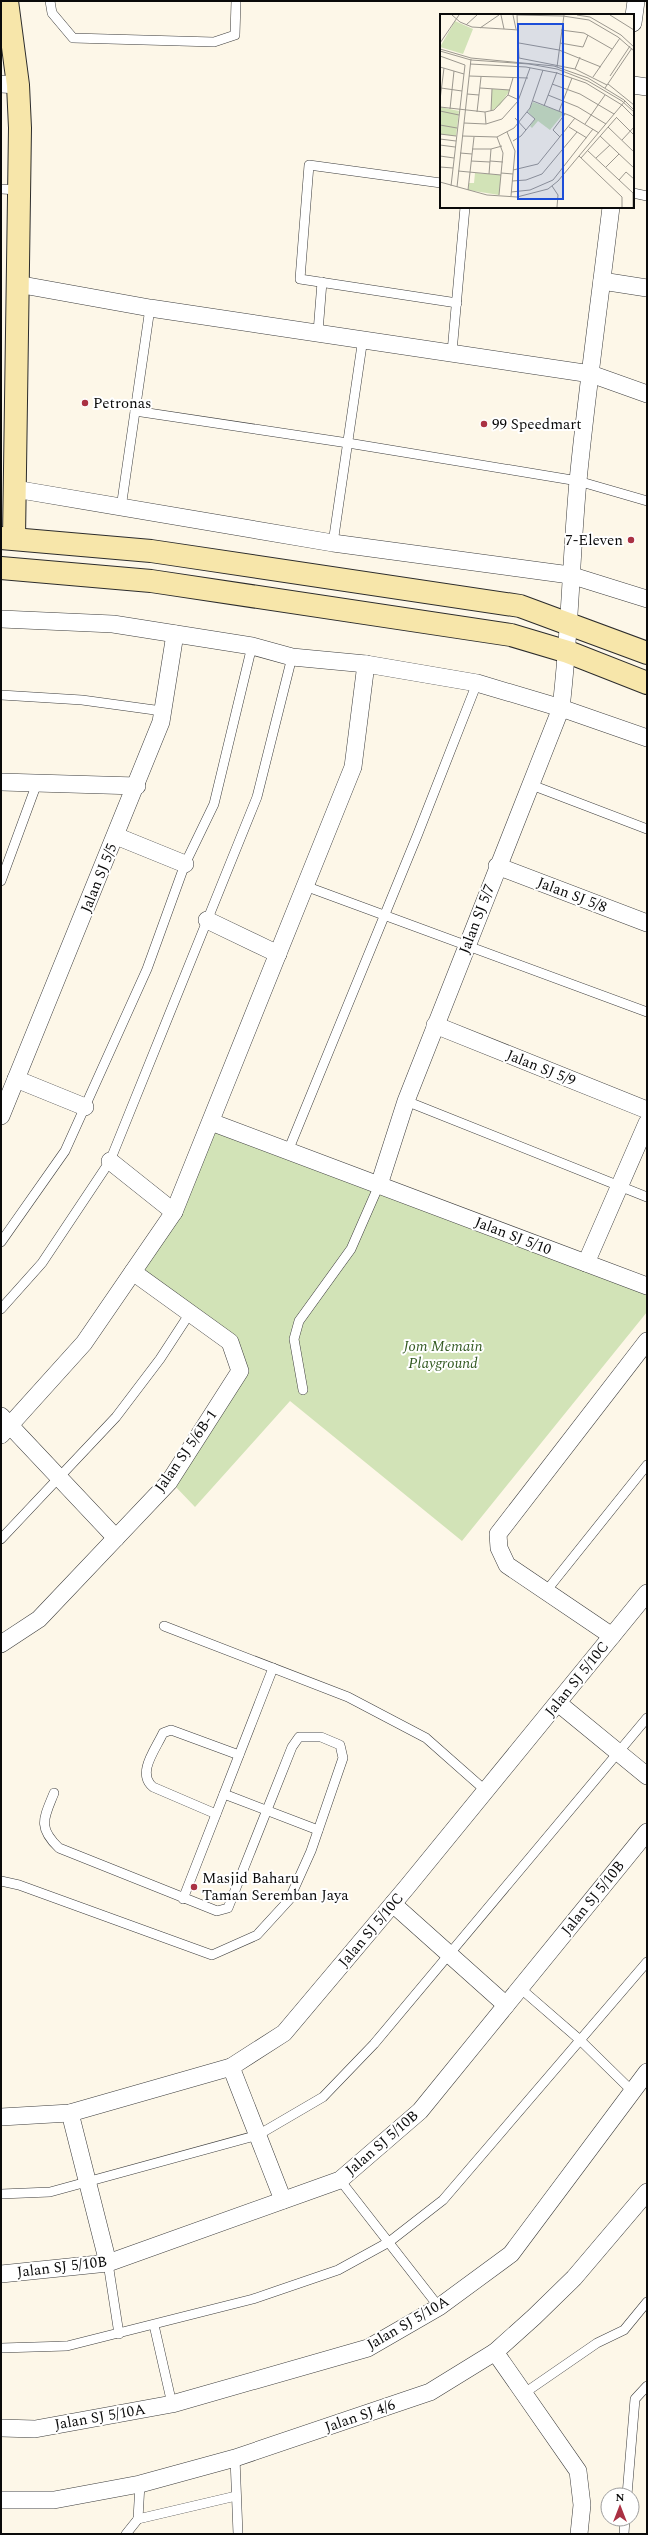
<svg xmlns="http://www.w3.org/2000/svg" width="648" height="2535" viewBox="0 0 648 2535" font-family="Spectral,serif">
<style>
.green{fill:#d2e3b7}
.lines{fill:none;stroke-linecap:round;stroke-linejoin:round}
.lane-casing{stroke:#3d3d3d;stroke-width:10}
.street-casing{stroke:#3d3d3d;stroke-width:18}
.secondary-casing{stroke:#2c2c2c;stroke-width:24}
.lane{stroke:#fff;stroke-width:9}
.street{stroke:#fff;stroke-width:17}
.secondary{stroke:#f7e6aa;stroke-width:22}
.poi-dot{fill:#aa3143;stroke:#fff;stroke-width:1.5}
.labels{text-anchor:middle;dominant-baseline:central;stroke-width:4;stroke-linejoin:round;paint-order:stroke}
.poi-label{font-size:15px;fill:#0a0a0a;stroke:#fff;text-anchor:start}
.street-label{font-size:15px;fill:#0a0a0a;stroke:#fff}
.park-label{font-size:15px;font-style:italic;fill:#335a22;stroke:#fff}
.inset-road{fill:none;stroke:#9c988f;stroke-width:1}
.view{fill:#1d4ed8;fill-opacity:0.15;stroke:#1d4ed8;stroke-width:2}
.inset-edge{fill:none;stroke:#0a0a0a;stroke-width:2}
</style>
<rect width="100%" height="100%" fill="#fdf7e8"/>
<polygon class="green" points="213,1127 647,1290 647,1312 462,1541 290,1401 195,1507 173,1484 243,1372 232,1340 138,1272"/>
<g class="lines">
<g class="lane-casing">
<g id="lane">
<polyline points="50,1 52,13 73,38 214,42 235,35 236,1"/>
<polyline points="441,183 309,165 300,279 457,303"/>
<polyline points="1,189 19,190"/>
<polyline points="633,193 647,196"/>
<polyline points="318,332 322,282"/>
<polyline points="452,352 465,207"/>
<polyline points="135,411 348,443 578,481 647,501"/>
<polyline points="121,508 150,308"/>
<polyline points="333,543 363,338"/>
<polyline points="1,695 82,700 162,711"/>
<polyline points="529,784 647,829"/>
<polyline points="1,881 37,783"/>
<polyline points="305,886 647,1012"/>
<polyline points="406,1101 647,1197"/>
<polyline points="288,1151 417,836 477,683"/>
<polyline points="1,1242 65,1151 147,969 185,864 214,804 252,646"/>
<polyline points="1,1309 42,1263 110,1161 257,797 292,657"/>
<polyline points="303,1390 294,1339 299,1321 351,1249 379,1185"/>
<polyline points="1,1539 116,1417 160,1359 190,1313"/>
<polyline points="547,1590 647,1465"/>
<polyline points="164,1626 348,1697 426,1738 486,1791"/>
<polyline points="224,1794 318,1830"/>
<path d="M 216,1814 L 153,1787 C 136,1773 156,1749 163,1733 L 171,1730 L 239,1755"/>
<path d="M 1,1881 L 19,1885 L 212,1955 L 257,1935 L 289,1900 L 311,1851 L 343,1758 L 340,1745 L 321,1737 L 299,1737 L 292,1747 L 228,1908 L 217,1911 L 59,1848 C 37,1827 44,1818 54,1793"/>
<polyline points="183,1899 273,1668"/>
<polyline points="520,1988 580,2040 632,2091"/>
<polyline points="340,2180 439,2307"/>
<polyline points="1,2194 50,2192 258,2135 323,2097 374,2044 647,1718"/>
<polyline points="108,2263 119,2334"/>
<polyline points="154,2325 172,2404"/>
<polyline points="1,2348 67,2346 253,2299 338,2270 389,2242 443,2200 647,1962"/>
<polyline points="523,2394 597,2343 624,2330 647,2302"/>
<polyline points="235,2458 238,2534"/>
<polyline points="627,2495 635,2399 647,2386"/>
<polyline points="138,2519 140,2484"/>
<polyline points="126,2534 138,2519 236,2496"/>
<polyline points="624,2534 625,2519"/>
</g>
</g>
<g class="street-casing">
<g id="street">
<polyline points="633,23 636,1"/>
<polyline points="1,84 18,85"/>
<polyline points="633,85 647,87"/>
<polyline points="602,281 647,288"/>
<polyline points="17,284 150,308 591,374 647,394"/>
<polyline points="15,489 333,543 570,575 647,599"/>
<polyline points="1,619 113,624 252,646 292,657 366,664 477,683 561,708 647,738"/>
<polyline points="1,782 137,786"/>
<polyline points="116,836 185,864"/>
<polyline points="497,866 647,923"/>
<polyline points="207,920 278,954"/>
<polyline points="435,1025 647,1110"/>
<polyline points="16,1079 85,1107"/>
<polyline points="1,1116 161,722 175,634"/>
<polyline points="211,1122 647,1286"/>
<polyline points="110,1161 174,1212"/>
<path d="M 379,1185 L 406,1101 L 561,708 C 570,633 571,557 578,481 C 587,390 600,298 611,207"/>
<polyline points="586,1263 647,1123"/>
<polyline points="1,1416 116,1538"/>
<polyline points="1,1435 84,1343 174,1212 353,767 366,664"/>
<polyline points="612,1636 507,1565 499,1548 498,1534 647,1341"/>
<polyline points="1,1644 39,1619 169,1482 240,1371 230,1342 133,1272"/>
<polyline points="558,1703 647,1776"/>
<polyline points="393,1904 506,2005"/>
<polyline points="231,2067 283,2200"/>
<polyline points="70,2113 108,2263"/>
<polyline points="1,2117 70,2113 231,2067 284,2033 407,1887 647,1593"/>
<polyline points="1,2274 108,2263 340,2180 420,2111 647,1832"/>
<polyline points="495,2352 578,2471 582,2505 579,2534"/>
<polyline points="1,2428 35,2429 172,2404 368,2348 439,2307 511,2254 647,2072"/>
<polyline points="1,2500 54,2500 140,2484 235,2458 430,2392 495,2352 534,2317 574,2278 647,2192"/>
</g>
</g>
<g class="secondary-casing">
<g id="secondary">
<polyline points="7,1 18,85 20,128 14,538"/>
<polyline points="1,538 151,551 520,606 647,653"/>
<polyline points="1,568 151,581 511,635 568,652 647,683"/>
</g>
</g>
<use href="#lane" class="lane"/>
<use href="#street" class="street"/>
<use href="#secondary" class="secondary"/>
</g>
<g class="poi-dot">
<circle cx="85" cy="403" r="4"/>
<circle cx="484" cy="424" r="4"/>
<circle cx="631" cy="540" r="4"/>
<circle cx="194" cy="1887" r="4"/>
</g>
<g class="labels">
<g class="poi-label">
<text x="93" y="403">Petronas</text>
<text x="492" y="424">99 Speedmart</text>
<text x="623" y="540" text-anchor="end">7-Eleven</text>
<text x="202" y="1878">Masjid Baharu<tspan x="202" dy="17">Taman Seremban Jaya</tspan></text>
</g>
<g class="street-label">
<text transform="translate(99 878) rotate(-68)">Jalan SJ 5/5</text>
<text transform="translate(572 895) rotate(21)">Jalan SJ 5/8</text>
<text transform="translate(477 919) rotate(-69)">Jalan SJ 5/7</text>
<text transform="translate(541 1068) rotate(22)">Jalan SJ 5/9</text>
<text transform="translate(513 1236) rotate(21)">Jalan SJ 5/10</text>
<text transform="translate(186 1451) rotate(-55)">Jalan SJ 5/6B-1</text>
<text transform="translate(577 1679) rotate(-51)">Jalan SJ 5/10C</text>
<text transform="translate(593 1898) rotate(-51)">Jalan SJ 5/10B</text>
<text transform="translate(371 1930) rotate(-50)">Jalan SJ 5/10C</text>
<text transform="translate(382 2143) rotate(-41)">Jalan SJ 5/10B</text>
<text transform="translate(62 2267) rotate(-7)">Jalan SJ 5/10B</text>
<text transform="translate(408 2323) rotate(-30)">Jalan SJ 5/10A</text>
<text transform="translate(360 2416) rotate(-19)">Jalan SJ 4/6</text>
<text transform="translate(100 2417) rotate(-10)">Jalan SJ 5/10A</text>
</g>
<g class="park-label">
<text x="443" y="1346">Jom Memain<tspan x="443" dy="17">Playground</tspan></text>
</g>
</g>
<g transform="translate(440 14)">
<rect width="194" height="194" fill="#fdf7e8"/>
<path d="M 15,7 L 33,15 L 23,40 L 0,33 ZM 52,75 L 70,76 L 60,91 L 51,97 ZM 93,88 L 124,99 L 110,116 L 98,107 L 92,114 L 90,112 L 95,105 L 88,98 ZM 0,93 L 19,97 L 16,122 L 0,120 ZM 35,159 L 61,161 L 59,181 L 28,176 L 29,169 L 34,169 Z" fill="#d2e3b7"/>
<path class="inset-road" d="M 12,1 L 20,8 L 32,13 L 79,16M 61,1 L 64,15M 73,1 L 76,15M 77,1 L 123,2 L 149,6 L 178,23 L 194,37M 77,1 L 79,44M 137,1 L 150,3 L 181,21 L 194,33M 170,1 L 194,16M 26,11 L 37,1M 40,14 L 59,1M 121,16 L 144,19 L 172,35M 0,29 L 19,1M 79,29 L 119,36 L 161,53M 120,29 L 143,33 L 148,21M 0,35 L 31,44 L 114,52 L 148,64 L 184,86 L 194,96M 0,37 L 31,46 L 89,50 L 117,55 L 148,67 L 182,87 L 194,98M 0,42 L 25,51 L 11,172M 79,44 L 135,55 L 167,71M 30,50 L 86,53 L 117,59 L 146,69 L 182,91 L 194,103M 0,53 L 24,60M 117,53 L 124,1M 135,55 L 140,43M 29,62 L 88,64M 170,62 L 190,32M 153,63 L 180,24M 112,70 L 140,80 L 174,100M 168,70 L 194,91M 1,74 L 22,77M 40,74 L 70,76M 165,74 L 192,34M 27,80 L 39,81M 68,81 L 79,86M 108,81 L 138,93 L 166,110M 0,86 L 4,54M 93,87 L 131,102 L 159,119M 158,91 L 165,81M 104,92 L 117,58M 0,93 L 45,98 L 54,96 L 68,81 L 73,64M 10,95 L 14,57M 0,97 L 19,101M 51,97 L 52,75M 119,97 L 132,64M 37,98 L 41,63M 45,98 L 46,110M 176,103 L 194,121M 75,104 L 86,116M 24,109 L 46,110 L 62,105 L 78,87 L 90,54M 145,110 L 158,91M 0,111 L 17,114M 129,113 L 147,124M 168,113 L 194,138M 67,118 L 75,137 L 71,182M 0,120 L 16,122M 22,122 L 57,123 L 74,114 L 90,94 L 103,56M 160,122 L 194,154M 57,123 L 63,139 L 59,181M 120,123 L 113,116 L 125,100M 0,125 L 16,127M 182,126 L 194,113M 73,127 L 81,122 L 95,105 L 87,98M 0,131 L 15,133M 32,135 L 51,135 L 62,132M 148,137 L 193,179 L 193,193M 20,139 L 32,140M 0,142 L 14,144M 139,142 L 182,183 L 182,193M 141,144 L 176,104M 156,144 L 170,131M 31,147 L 50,148M 50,147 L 63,148M 0,153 L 13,154M 166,153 L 179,140M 73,156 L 98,150 L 135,104M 18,157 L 61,161M 61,159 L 73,160M 49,160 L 51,135M 179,166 L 186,158 L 194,165M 72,167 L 86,166 L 102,160 L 137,118M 0,168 L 47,181 L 77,183 L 108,175 L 118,167 L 185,87M 112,172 L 118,181 L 117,193M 17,173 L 31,45M 28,176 L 34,123M 71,178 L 90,176 L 113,166 L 153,115"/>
<path class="view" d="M 78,10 L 123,10 L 123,185 L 78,185 Z"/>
<rect width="194" height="194" class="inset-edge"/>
</g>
<rect width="648" height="2535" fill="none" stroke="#0a0a0a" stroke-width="4"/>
<g transform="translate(620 2507)"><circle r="19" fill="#ffffff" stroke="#9d9d9d"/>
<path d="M0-3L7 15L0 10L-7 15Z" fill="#aa3143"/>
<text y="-6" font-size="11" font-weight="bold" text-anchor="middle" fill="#0a0a0a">N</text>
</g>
</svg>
